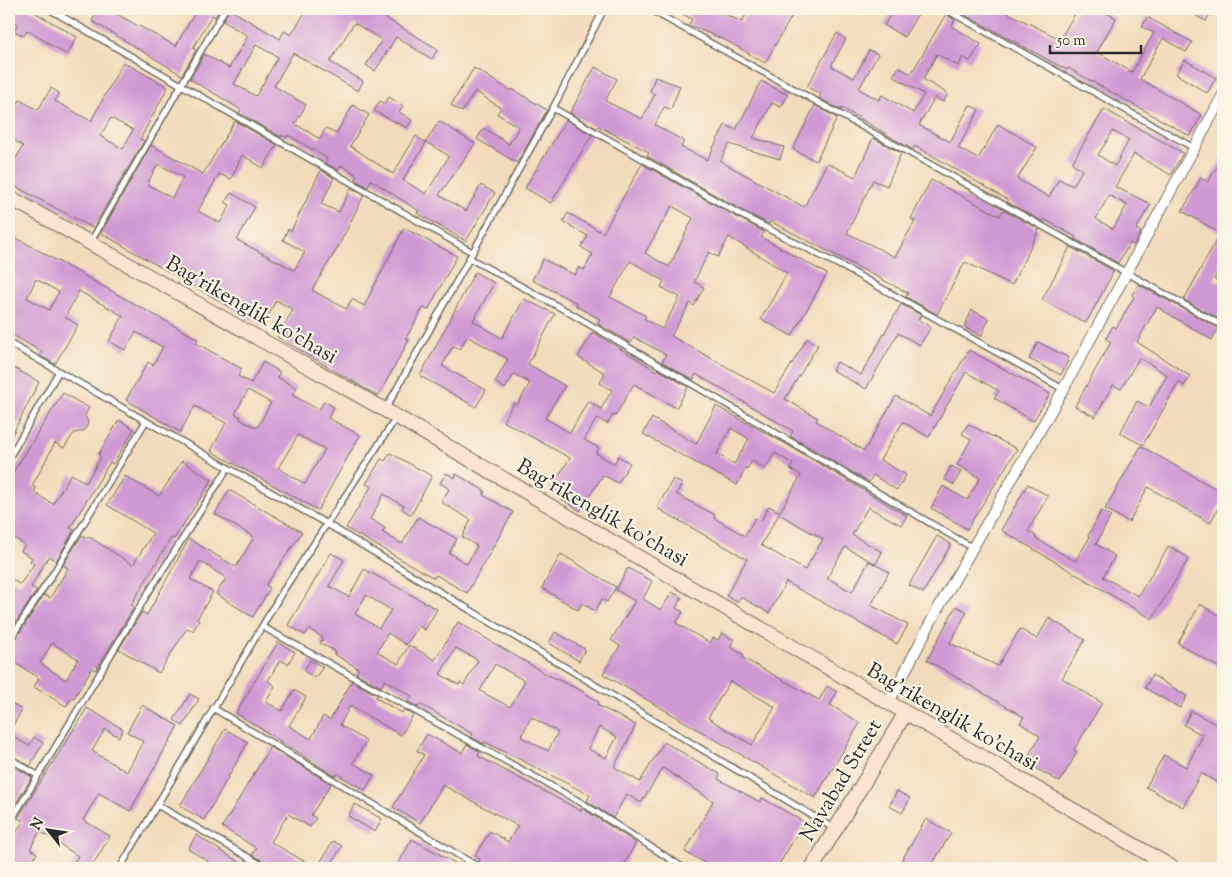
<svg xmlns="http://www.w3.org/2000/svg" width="1232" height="877" viewBox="0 0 1232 877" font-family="'Sorts Mill Goudy',serif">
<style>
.building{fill:#cf99d4;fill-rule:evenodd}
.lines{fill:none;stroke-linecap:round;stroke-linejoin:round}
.lane-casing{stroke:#71695e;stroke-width:8}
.street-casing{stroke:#71695e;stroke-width:12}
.secondary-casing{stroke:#71695e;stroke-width:16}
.lane{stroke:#fff;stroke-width:5}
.street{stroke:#fff;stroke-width:10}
.secondary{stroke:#fde4d1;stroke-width:14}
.labels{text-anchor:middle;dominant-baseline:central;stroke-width:4.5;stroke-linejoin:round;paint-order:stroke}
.street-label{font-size:21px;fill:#2b2b2b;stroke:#fcf5e5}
</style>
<rect width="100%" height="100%" fill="#fcf5e5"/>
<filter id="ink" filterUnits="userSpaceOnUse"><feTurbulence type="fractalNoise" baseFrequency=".02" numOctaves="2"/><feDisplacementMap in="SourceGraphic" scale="10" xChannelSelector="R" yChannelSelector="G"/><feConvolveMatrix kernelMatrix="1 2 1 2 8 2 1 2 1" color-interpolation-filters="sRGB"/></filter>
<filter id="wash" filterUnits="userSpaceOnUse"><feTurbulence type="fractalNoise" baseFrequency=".0096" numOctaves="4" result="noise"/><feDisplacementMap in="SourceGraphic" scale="20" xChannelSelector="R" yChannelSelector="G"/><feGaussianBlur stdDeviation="1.12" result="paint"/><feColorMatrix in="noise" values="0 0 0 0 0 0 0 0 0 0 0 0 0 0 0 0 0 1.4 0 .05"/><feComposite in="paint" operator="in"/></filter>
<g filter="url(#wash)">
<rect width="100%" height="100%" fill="#f2dbbc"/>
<g id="blocks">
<g class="building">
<polygon points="16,9 29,9 77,37 67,55 27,30 24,36 14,31 18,24 10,20"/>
<polygon points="99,9 107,9 176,46 197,9 220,9 215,17 212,15 193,48 196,50 182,75 92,21"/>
<path d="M 229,9 L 280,39 L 284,31 L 291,35 L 307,9 L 370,9 L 438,49 L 432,59 L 396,37 L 375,71 L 366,65 L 382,40 L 354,23 L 330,62 L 363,81 L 358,91 L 293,53 L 274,86 L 306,105 L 295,124 L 320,139 L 326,128 L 336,134 L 353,105 L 369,115 L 350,146 L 393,174 L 416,136 L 426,143 L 403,180 L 426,194 L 449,156 L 426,142 L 439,121 L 475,144 L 439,195 L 466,211 L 481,185 L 495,193 L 466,241 L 417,213 L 419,211 L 371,180 L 368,187 L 355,180 L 357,175 L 341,165 L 338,170 L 325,163 L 327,159 L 322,155 L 288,135 L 287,138 L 282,135 L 281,137 L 239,113 L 241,110 L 227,101 L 190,79 L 204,54 L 229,68 L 248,36 L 223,21 ZM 256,45 L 278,57 L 256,96 L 234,84 Z"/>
<polygon points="673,9 714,9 742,22 749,9 784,9 793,14 765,63 727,41 689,25 692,19"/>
<polygon points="894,9 921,9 904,37 884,25"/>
<polygon points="954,9 1000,9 1060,39 1078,9 1099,9 1116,18 1097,52 1132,72 1154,33 1142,27 1147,17 1192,42 1186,52 1163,38 1140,79 1202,115 1190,136 1068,68 1067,70"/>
<polygon points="1200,9 1213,9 1206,21 1196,16"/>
<path d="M 946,14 L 955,20 L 951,26 L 981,44 L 970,61 L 963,57 L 958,66 L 937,54 L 923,79 L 948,94 L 943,102 L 935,97 L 919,125 L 950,142 L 970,105 L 979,110 L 958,148 L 978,159 L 998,124 L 1037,147 L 1017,179 L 1049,197 L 1059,179 L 1073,186 L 1082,170 L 1072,163 L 1104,109 L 1183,153 L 1171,175 L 1134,154 L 1115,187 L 1151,204 L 1136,229 L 1141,232 L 1134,245 L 1130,243 L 1118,263 L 1075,239 L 1076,237 L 1049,222 L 1044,219 L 1043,222 L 1007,202 L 1008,200 L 940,160 L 915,146 L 913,150 L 842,108 L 841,110 L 819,98 L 821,94 L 807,87 L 837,33 L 846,39 L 831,66 L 854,78 L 869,50 L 878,54 L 859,89 L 879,100 L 882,95 L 913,113 L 924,94 L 893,76 L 899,67 L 911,74 ZM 1113,131 L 1129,140 L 1115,166 L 1098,155 ZM 1109,195 L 1127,205 L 1113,229 L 1096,219 Z"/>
<polygon points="1185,60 1216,78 1207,93 1176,74"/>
<path d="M 123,62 L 168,87 L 140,139 L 144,141 L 93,228 L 9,183 L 9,171 L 23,146 L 9,137 L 9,119 L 20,100 L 38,110 L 51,88 L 59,93 L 55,101 L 91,121 ZM 111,118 L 133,130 L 123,149 L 100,136 Z"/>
<polygon points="595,67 617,79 605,101 642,119 655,94 650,92 655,77 680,86 671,109 664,107 655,125 684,141 681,147 707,160 725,125 736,130 761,81 788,95 781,107 772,103 753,138 784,147 780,159 729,144 720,161 804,207 827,163 855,177 873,138 901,153 887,186 873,180 847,233 895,257 915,221 911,219 931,180 1000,216 1003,210 1039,229 1012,285 965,262 937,314 906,297 908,293 770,221 769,224 745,212 647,156 649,153 645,150 598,126 596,128 570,113"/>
<polygon points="474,68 511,91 512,89 547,110 517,163 477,139 484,128 509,144 519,127 497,114 501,108 475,91 462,112 451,105"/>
<polygon points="389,97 403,106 399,112 412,120 407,128 374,111 380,101 384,104"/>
<polygon points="815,105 837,118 816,161 793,149"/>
<polygon points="566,120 592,135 551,203 525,188"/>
<path d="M 235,121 L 277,145 L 263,168 L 242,155 L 231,179 L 219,174 L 198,211 L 220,223 L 230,205 L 225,202 L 231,193 L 255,207 L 237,240 L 294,270 L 305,252 L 283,240 L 288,229 L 291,231 L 321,170 L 334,178 L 321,204 L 339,212 L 351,188 L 364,195 L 338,247 L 312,290 L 346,309 L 352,299 L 364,306 L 404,228 L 457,256 L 428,310 L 423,308 L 406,338 L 409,340 L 378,396 L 277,337 L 293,310 L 276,300 L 263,326 L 101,233 L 151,145 L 203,174 ZM 158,164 L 183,177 L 172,198 L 147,184 Z"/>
<polygon points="1223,156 1223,254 1218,263 1222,265 1214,279 1223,284 1223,321 1184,300 1220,233 1182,211 1201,178 1208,182"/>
<path d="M 642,164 L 764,232 L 761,237 L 827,274 L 792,336 L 761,319 L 787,273 L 729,237 L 718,257 L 709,252 L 694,282 L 704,287 L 694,306 L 690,303 L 671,336 L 774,393 L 807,339 L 818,345 L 785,399 L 818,418 L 816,421 L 864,451 L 896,396 L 930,416 L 969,350 L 1050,394 L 1033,421 L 994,398 L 999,391 L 966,372 L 929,437 L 903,422 L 880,460 L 906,475 L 897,490 L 873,475 L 869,482 L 790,436 L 793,431 L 696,374 L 693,380 L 662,362 L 666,355 L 634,337 L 631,343 L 598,324 L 600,319 L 576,306 L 577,303 L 532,280 L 543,259 L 575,275 L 579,267 L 584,270 L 593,254 L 581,247 L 588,236 L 563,222 L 568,213 L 603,233 ZM 672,206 L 693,218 L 669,267 L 645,253 ZM 630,261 L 664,281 L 661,287 L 680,297 L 662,329 L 644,319 L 646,316 L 610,297 Z"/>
<path d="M 9,234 L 198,339 L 196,343 L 242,369 L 238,376 L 251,383 L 263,362 L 280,372 L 277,377 L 297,388 L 292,395 L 319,410 L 324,401 L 334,407 L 328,418 L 360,435 L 318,510 L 211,451 L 226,423 L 195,406 L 180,432 L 126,400 L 148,362 L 153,365 L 163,347 L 136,332 L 125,350 L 109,341 L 123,316 L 79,291 L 65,317 L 78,325 L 55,364 L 40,356 L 42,352 L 9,333 ZM 36,279 L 59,292 L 49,310 L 27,298 ZM 248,390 L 271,403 L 257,428 L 240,419 L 241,417 L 235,414 ZM 298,435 L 325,449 L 305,484 L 278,468 Z"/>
<polygon points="1070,247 1114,271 1086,323 1042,300"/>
<polygon points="475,272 494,283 473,321 502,338 524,299 555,314 528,364 565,386 545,418 570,433 588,401 601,409 612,390 600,383 605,373 578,357 593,332 657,371 658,369 688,387 676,408 634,384 615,416 613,415 607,424 597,418 584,440 599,448 596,453 614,464 618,456 630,463 618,483 603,475 580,511 549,491 570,458 503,421 514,403 517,405 530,383 514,374 505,389 495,382 508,359 467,336 460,349 453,346 442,366 486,390 476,407 420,376"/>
<polygon points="1138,284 1218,328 1212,340 1157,307 1137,342 1190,376 1184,386 1179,382 1143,445 1120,433 1137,401 1149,407 1167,375 1150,364 1139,358 1121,389 1113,385 1095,417 1075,406 1111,342 1106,339 1113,326 1116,328 1134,297 1132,295"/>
<polygon points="901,304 921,315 918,320 931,327 920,345 898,333 866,389 832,370 837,362 861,375"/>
<polygon points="972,310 989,319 981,336 964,327"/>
<polygon points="1038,342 1069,358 1061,375 1029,359"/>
<polygon points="9,365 39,382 9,441"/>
<polygon points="63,393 89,408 85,415 88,423 84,431 74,433 64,448 55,443 32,486 36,488 34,493 53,504 71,474 86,483 101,457 98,455 119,420 134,429 113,464 110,462 70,528 74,530 56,561 49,556 31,587 37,590 9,633 9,578 19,584 22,582 34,564 30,561 32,558 21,551 25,545 9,535 9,479"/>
<path d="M 716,406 L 786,444 L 907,516 L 901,525 L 868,507 L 852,535 L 882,552 L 876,564 L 845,547 L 827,578 L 852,592 L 869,561 L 889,572 L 871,605 L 908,625 L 897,644 L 786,582 L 769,613 L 741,597 L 737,602 L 726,596 L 747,559 L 657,508 L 673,479 L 682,484 L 676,494 L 715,515 L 714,518 L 745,536 L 755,518 L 761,521 L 769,506 L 780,512 L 801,475 L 790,469 L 793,464 L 775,453 L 765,469 L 752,461 L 747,469 L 746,467 L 737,485 L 643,434 L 652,418 L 696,444 ZM 731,428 L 749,439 L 734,464 L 717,454 ZM 779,514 L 823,539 L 805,570 L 761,545 Z"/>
<polygon points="968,424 1017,449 967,529 931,508 943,486 967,500 980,478 957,465 971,439 962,434"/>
<polygon points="1141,446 1223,493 1223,499 1210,523 1148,487 1129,522 1105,509"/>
<polygon points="390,453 432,476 411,515 402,509 404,506 384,494 370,519 385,528 382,532 402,544 418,517 457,539 449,553 467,564 477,546 462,537 471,520 441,502 449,489 440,483 446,473 455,478 456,474 485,491 483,495 513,512 467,593 436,575 434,578 346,528 371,487 366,484 381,459 385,461"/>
<path d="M 182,461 L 212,480 L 174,539 L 171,538 L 131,605 L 134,607 L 96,670 L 92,668 L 74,698 L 72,697 L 66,706 L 34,687 L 39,678 L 9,659 L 9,645 L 13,643 L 44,595 L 50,598 L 68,568 L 63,565 L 82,535 L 87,538 L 88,536 L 133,565 L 153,533 L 107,505 L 125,476 L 159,496 ZM 52,643 L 78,659 L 66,680 L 40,663 Z"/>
<polygon points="951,466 961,471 954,485 944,479"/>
<polygon points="1028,484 1048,496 1028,531 1036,536 1035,538 1075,561 1090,537 1088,536 1101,511 1111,516 1096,544 1115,556 1103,577 1138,596 1169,546 1189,558 1152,619 1001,530"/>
<polygon points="229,490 302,532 266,585 270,588 253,617 216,594 226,578 200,561 190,579 213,592 197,619 199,621 193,631 187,628 159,673 119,649 142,612 147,615 189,539 236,567 254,537 215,514"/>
<polygon points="937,536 951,544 923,593 909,585"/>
<path d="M 331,553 L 344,560 L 329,586 L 349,597 L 364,569 L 437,609 L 425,630 L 419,626 L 406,645 L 388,633 L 377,652 L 398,664 L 409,645 L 435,660 L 458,622 L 546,674 L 578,689 L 599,702 L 597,705 L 636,725 L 614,767 L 640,782 L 664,742 L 720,774 L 718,779 L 760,802 L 762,798 L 804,822 L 777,868 L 715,868 L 685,852 L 713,801 L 663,768 L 641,803 L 627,794 L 613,818 L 587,801 L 590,795 L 485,742 L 484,744 L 471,737 L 473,734 L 420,704 L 418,707 L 408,702 L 412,696 L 385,680 L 381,687 L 356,673 L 359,669 L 334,654 L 335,651 L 320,643 L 323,638 L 309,629 L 305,635 L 288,625 ZM 366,595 L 391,610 L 379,628 L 355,614 ZM 456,648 L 478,660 L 464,685 L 460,682 L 459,685 L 440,674 ZM 495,664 L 525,681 L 510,707 L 480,691 ZM 531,717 L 558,732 L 548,751 L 521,737 ZM 599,727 L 617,737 L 606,758 L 588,749 Z"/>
<polygon points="561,554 616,587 607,602 602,599 595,611 582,603 578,610 542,588"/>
<path d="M 628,568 L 652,581 L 643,599 L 661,610 L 672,592 L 682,598 L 676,608 L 683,612 L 676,623 L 710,643 L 713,638 L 718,640 L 722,633 L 734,640 L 730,647 L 744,655 L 743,658 L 819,700 L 827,686 L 837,692 L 830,705 L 860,723 L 815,798 L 603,674 L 620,646 L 611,640 L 635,601 L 616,590 ZM 730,681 L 775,707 L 752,745 L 708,718 Z"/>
<polygon points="1200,604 1223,618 1223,670 1178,643"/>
<polygon points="956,606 967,612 950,643 998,666 1020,629 1037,639 1049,618 1085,640 1062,678 1102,703 1074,750 1077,752 1060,782 1025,762 1040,736 1020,723 1024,717 927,660"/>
<polygon points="555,632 585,649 579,661 549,643"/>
<polygon points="278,642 295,652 288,664 280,660 268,681 275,686 266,702 282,711 294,690 306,697 289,726 311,739 323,716 330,720 352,681 377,695 376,698 402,713 404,710 413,715 401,735 350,706 340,725 366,741 353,763 374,775 365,790 337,774 335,776 236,713"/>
<polygon points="310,660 323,667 315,678 304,671"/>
<polygon points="1152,675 1187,696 1180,708 1145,688"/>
<polygon points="190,694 199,699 183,726 174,720"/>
<polygon points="9,702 22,710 9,732"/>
<polygon points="142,705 178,726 130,811 99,793 83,820 110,836 91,868 70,868 78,856 40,831 30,849 37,853 28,868 9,868 9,845 23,821 18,818 87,708 123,729 119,737 105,729 92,751 127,772 143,741 127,732"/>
<polygon points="1191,711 1223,728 1223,786 1201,773 1183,807 1146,787 1164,755 1186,767 1203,735 1184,725"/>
<polygon points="225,729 248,742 204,820 180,806"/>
<polygon points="9,734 29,746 34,737 43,743 30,766 9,754"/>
<polygon points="427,734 462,753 467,744 480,752 478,756 581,811 582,808 636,843 622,868 484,868 479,862 480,859 475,856 490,831 508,842 518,826 443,785 420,823 393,807 424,755 417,751"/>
<polygon points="270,747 331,784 311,815 316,818 310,827 288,814 271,842 316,868 290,868 280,863 277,868 271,868 269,864 252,855 256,848 222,827"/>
<polygon points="9,763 32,777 10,813 9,812"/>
<polygon points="897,791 910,798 902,813 889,806"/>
<polygon points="355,804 382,819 375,832 348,816"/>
<polygon points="926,819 951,833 930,868 897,868"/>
<polygon points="196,835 245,866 248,862 259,868 204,868 208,861 188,849"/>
<polygon points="412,839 428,848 464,868 396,868"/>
<polygon points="333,841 342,846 329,868 317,868"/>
</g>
</g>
</g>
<g filter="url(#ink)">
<use href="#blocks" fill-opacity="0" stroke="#71695e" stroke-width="1"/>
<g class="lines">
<g class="lane-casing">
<g id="lane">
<polyline points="49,9 472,252"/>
<polyline points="649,9 1223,326"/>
<polyline points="945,9 1194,148"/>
<polyline points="553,108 743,216 845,268 1063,389"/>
<polyline points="90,243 225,9"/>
<polyline points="469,258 563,309 973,548"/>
<polyline points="9,343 327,524 833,828"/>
<polyline points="385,410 553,108 604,9"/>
<polyline points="9,458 59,371"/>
<polyline points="263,627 582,803 684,868"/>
<polyline points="9,641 54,572 146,421"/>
<polyline points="213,708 480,868"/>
<polyline points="9,758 37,775"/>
<polyline points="157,805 267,868"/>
<polyline points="9,824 148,593 228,468"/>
<polyline points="120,868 281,594 396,418"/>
</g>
</g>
<g class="street-casing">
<polyline id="street" points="888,704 936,612 1063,390 1223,95"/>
</g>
<g class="secondary-casing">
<g id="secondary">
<polyline points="9,197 385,410 1173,868"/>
<polyline points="812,868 905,714"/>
</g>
</g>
<use href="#lane" class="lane"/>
<use href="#street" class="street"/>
<use href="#secondary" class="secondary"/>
</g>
</g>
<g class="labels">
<g class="street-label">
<text transform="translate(251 311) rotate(30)">Bag'rikenglik ko'chasi</text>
<text transform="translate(602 514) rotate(30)">Bag'rikenglik ko'chasi</text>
<text transform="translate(952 718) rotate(30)">Bag'rikenglik ko'chasi</text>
<text transform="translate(842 781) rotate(-59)">Navabad Street</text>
</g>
</g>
<rect width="1232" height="877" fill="none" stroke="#fcf5e5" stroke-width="30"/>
<g transform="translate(48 830) rotate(300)" stroke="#fcf5e5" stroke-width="4" paint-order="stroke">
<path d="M0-4L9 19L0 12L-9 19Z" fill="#2b2b2b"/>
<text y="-8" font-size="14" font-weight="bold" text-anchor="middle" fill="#2b2b2b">N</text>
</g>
<path d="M1050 45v8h91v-8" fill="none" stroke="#2b2b2b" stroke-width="2.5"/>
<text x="1057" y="45" font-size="15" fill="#2b2b2b" stroke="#fcf5e5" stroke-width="4" paint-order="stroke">50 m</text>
</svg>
